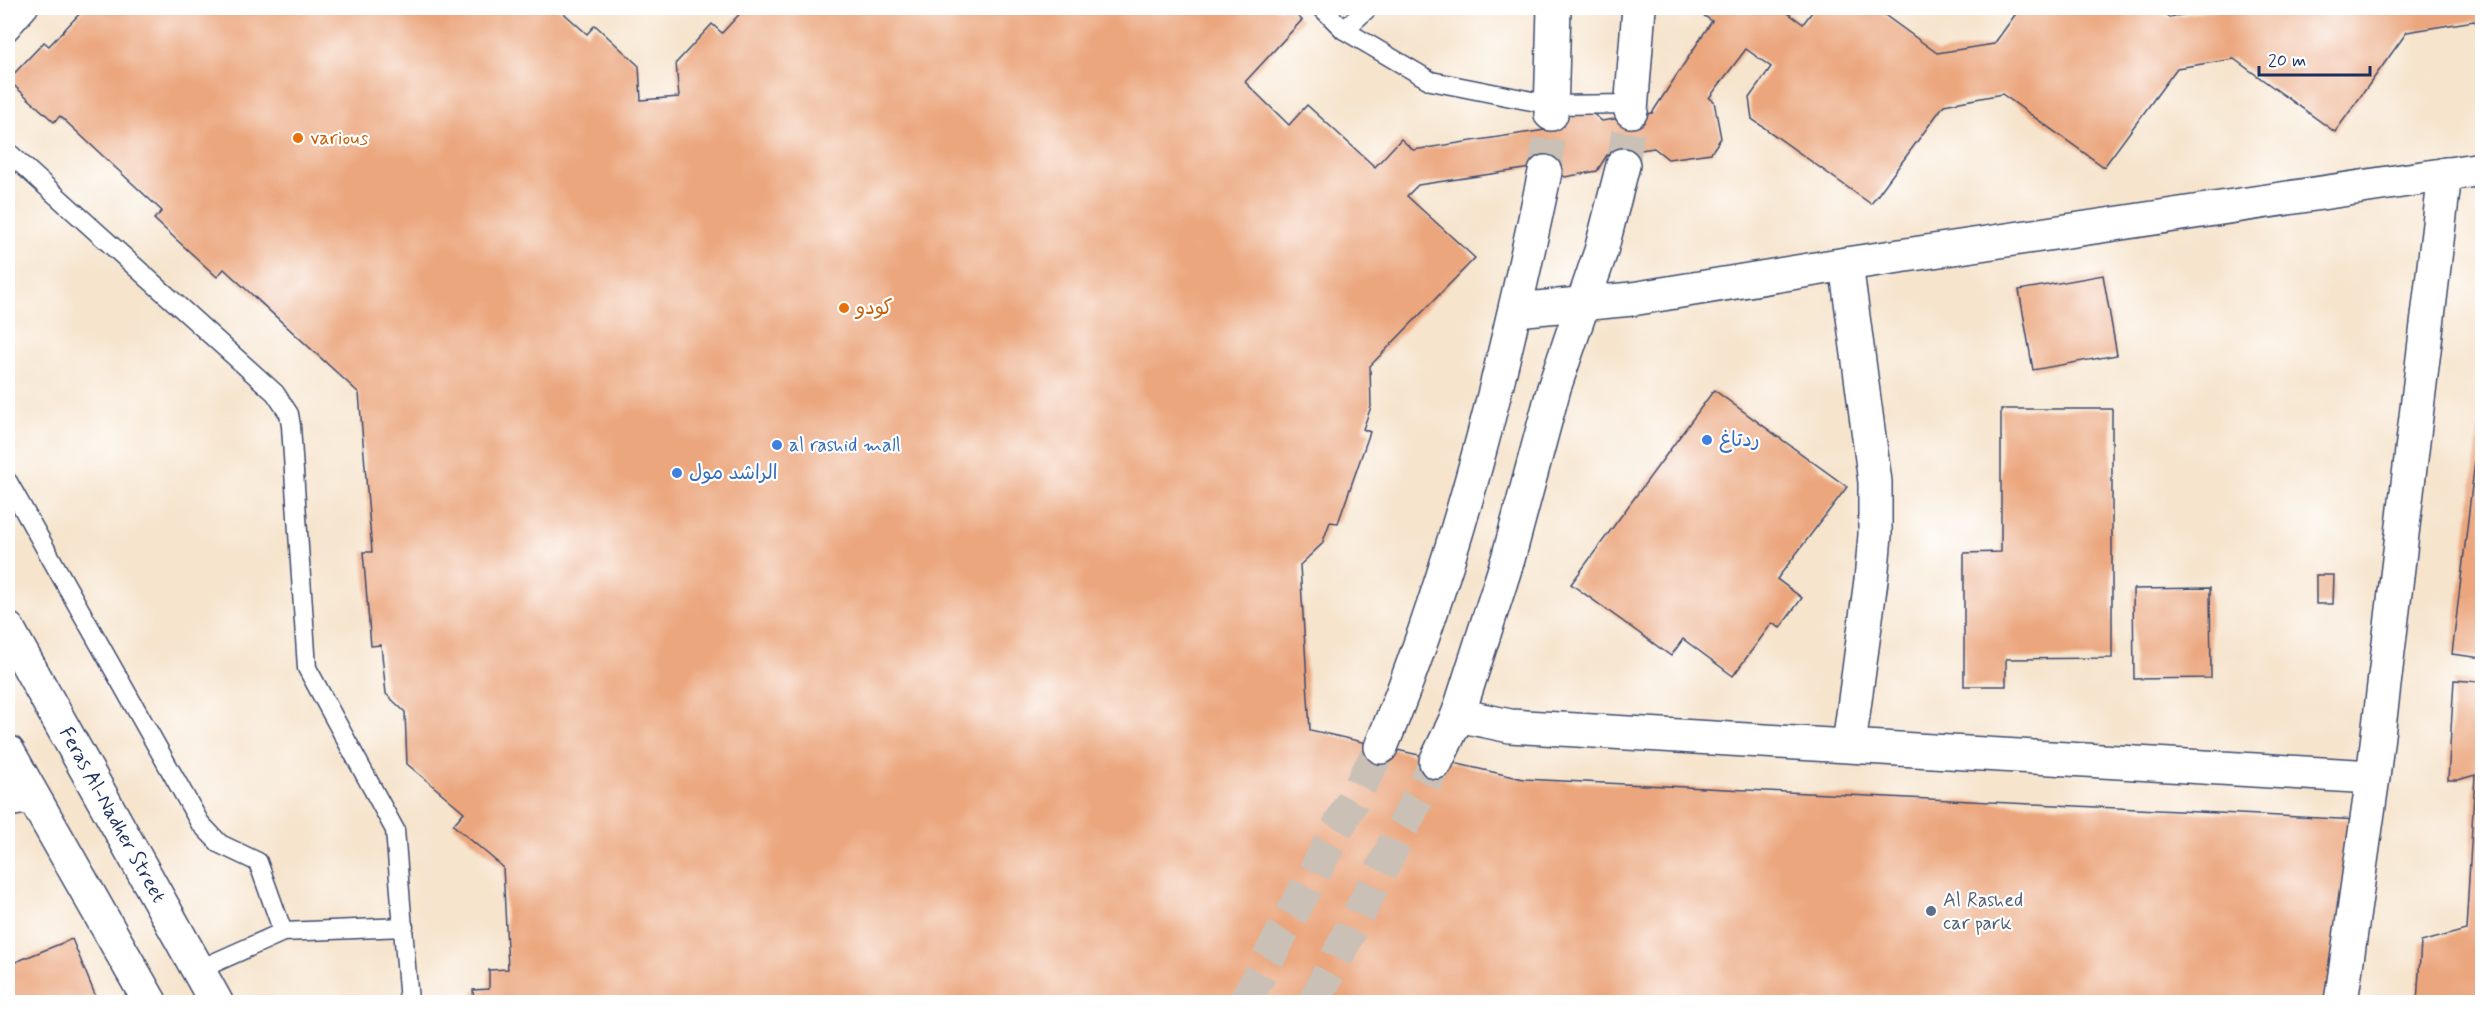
<svg xmlns="http://www.w3.org/2000/svg" width="2490" height="1010" viewBox="0 0 2490 1010" font-family="Mynerve,'Playpen Sans Arabic',sans-serif">
<style>
.building{fill:#eba67d}
.lines{fill:none;stroke-linecap:round;stroke-linejoin:round}
.secondary-tunnel{stroke:#cac0b6;stroke-width:33;stroke-dasharray:33 16;stroke-linecap:butt}
.lane-casing{stroke:#3c4a6e;stroke-width:21}
.street-casing{stroke:#3c4a6e;stroke-width:36}
.secondary-casing{stroke:#3c4a6e;stroke-width:36}
.lane{stroke:#fff;stroke-width:18}
.street{stroke:#fff;stroke-width:33}
.secondary{stroke:#fff;stroke-width:33}
.food-dot{fill:#e8710a;stroke:#fff;stroke-width:2}
.shop-dot{fill:#3f7fe0;stroke:#fff;stroke-width:2}
.service-dot{fill:#5c6f8a;stroke:#fff;stroke-width:2}
.labels{text-anchor:middle;dominant-baseline:central;stroke-width:4.5;stroke-linejoin:round;paint-order:stroke}
.food-label{font-size:20px;fill:#c56008;stroke:#fff;text-anchor:start}
.shop-label{font-size:20px;fill:#366cbe;stroke:#fff;text-anchor:start}
.street-label{font-size:20px;fill:#1b2f5e;stroke:#fff}
.service-label{font-size:20px;fill:#4e5e75;stroke:#fff;text-anchor:start}
</style>
<rect width="100%" height="100%" fill="#fff"/>
<filter id="ink" filterUnits="userSpaceOnUse"><feTurbulence type="fractalNoise" baseFrequency=".0167" numOctaves="2"/><feDisplacementMap in="SourceGraphic" scale="12" xChannelSelector="R" yChannelSelector="G"/><feConvolveMatrix kernelMatrix="1 2 1 2 8 2 1 2 1" color-interpolation-filters="sRGB"/></filter>
<filter id="wash" filterUnits="userSpaceOnUse"><feTurbulence type="fractalNoise" baseFrequency=".008" numOctaves="4" result="noise"/><feDisplacementMap in="SourceGraphic" scale="24" xChannelSelector="R" yChannelSelector="G"/><feGaussianBlur stdDeviation="1.35" result="paint"/><feColorMatrix in="noise" values="0 0 0 0 0 0 0 0 0 0 0 0 0 0 0 0 0 1.4 0 .05"/><feComposite in="paint" operator="in"/></filter>
<g filter="url(#wash)">
<rect width="100%" height="100%" fill="#f6e4cc"/>
<g id="blocks">
<g class="building">
<polygon points="85,8 558,8 587,34 595,25 639,66 641,100 679,97 676,63 712,24 722,33 745,8 1288,8 1302,20 1245,82 1289,125 1307,105 1375,167 1401,139 1413,150 1545,130 1554,114 1586,108 1602,121 1652,113 1712,21 1703,15 1702,8 1781,8 1803,24 1815,8 1875,8 1937,53 1994,44 2020,8 2157,8 2169,17 2225,8 2482,8 2482,27 2474,21 2407,32 2335,132 2234,59 2177,68 2104,167 2002,94 1944,105 1871,204 1752,119 1749,98 1771,67 1746,49 1709,98 1714,101 1721,138 1711,153 1668,159 1654,148 1607,155 1597,171 1565,177 1551,165 1418,185 1407,196 1475,258 1370,366 1371,407 1363,429 1370,432 1338,523 1330,522 1322,544 1300,565 1310,730 1523,779 2359,820 2332,1002 474,1002 473,990 489,989 489,970 508,969 503,867 453,825 464,812 407,764 405,712 386,694 381,645 371,646 363,552 372,552 359,393 224,269 217,277 154,219 162,211 60,116 54,122 8,80 44,42 49,46"/>
<polygon points="2103,275 2117,355 2033,370 2019,290"/>
<polygon points="1714,390 1847,487 1777,579 1802,598 1780,628 1772,623 1733,676 1683,639 1671,656 1571,584"/>
<polygon points="2001,409 2112,409 2112,658 2006,659 2006,686 1964,686 1964,553 2001,552"/>
<polygon points="2481,410 2482,410 2482,658 2452,654"/>
<polygon points="2316,575 2334,575 2333,604 2316,604"/>
<polygon points="2210,588 2211,678 2134,679 2133,589"/>
<polygon points="2454,680 2482,682 2482,1002 2417,1002 2421,942 2466,930 2475,775 2458,780 2448,780"/>
<polygon points="72,939 98,1002 8,1002 8,965"/>
</g>
</g>
</g>
<g filter="url(#ink)">
<use href="#blocks" fill-opacity="0" stroke="#3c4a6e" stroke-width="1.5"/>
<g class="lines">
<g class="secondary-tunnel">
<polyline points="1623,165 1631,111"/>
<polyline points="1545,172 1551,114"/>
<polyline points="1245,1002 1381,747"/>
<polyline points="1314,1002 1436,762"/>
</g>
<g class="lane-casing">
<g id="lane">
<polyline points="1322,8 1344,30 1431,81 1552,105 1631,104"/>
<polyline points="1344,30 1368,8"/>
<polyline points="8,32 29,8"/>
<polyline points="8,152 275,393 289,414 291,426 307,668 395,830 409,1002"/>
<polyline points="8,482 200,823 220,844 258,862 283,932 404,927"/>
<polyline points="198,970 283,932"/>
</g>
</g>
<g class="street-casing">
<g id="street">
<polyline points="1846,264 1875,482 1875,535 1871,580 1849,745"/>
<polyline points="1516,310 1632,299 1846,264 2482,169"/>
<polyline points="1458,715 1510,726 2373,777"/>
<polyline points="8,800 31,796"/>
<polyline points="2341,1002 2373,777 2445,174"/>
</g>
</g>
<g class="secondary-casing">
<g id="secondary">
<polyline points="1631,111 1639,8"/>
<polyline points="1551,114 1554,8"/>
<polyline points="8,629 216,1002"/>
<path d="M 1381,747 C 1457,563 1504,367 1545,172"/>
<polyline points="8,752 150,1002"/>
<polyline points="1436,762 1458,715 1508,559 1554,388 1601,251 1623,165"/>
</g>
</g>
<use href="#lane" class="lane"/>
<use href="#street" class="street"/>
<use href="#secondary" class="secondary"/>
</g>
</g>
<g class="food-dot">
<circle cx="298" cy="138" r="6"/>
<circle cx="844" cy="308" r="6"/>
</g>
<g class="shop-dot">
<circle cx="1707" cy="440" r="6"/>
<circle cx="777" cy="445" r="6"/>
<circle cx="677" cy="473" r="6"/>
</g>
<circle class="service-dot" cx="1931" cy="911" r="6"/>
<g class="labels">
<g class="food-label">
<text x="310" y="138">various</text>
<text x="856" y="308">كودو</text>
</g>
<g class="shop-label">
<text x="1719" y="440">ردتاغ</text>
<text x="789" y="445">al rashid mall</text>
<text x="689" y="473">الراشد مول</text>
</g>
<g class="street-label">
<text transform="translate(112 815) rotate(61)">Feras Al-Nadher Street</text>
</g>
<g class="service-label">
<text x="1943" y="900">Al Rashed<tspan x="1943" dy="23">car park</tspan></text>
</g>
</g>
<rect width="2490" height="1010" fill="none" stroke="#fff" stroke-width="30"/>
<path d="M2259 66v9h111v-9" fill="none" stroke="#1b2f5e" stroke-width="3"/>
<text x="2268" y="66" font-size="18" fill="#1b2f5e" stroke="#ffffff" stroke-width="4.5" paint-order="stroke">20 m</text>
</svg>
